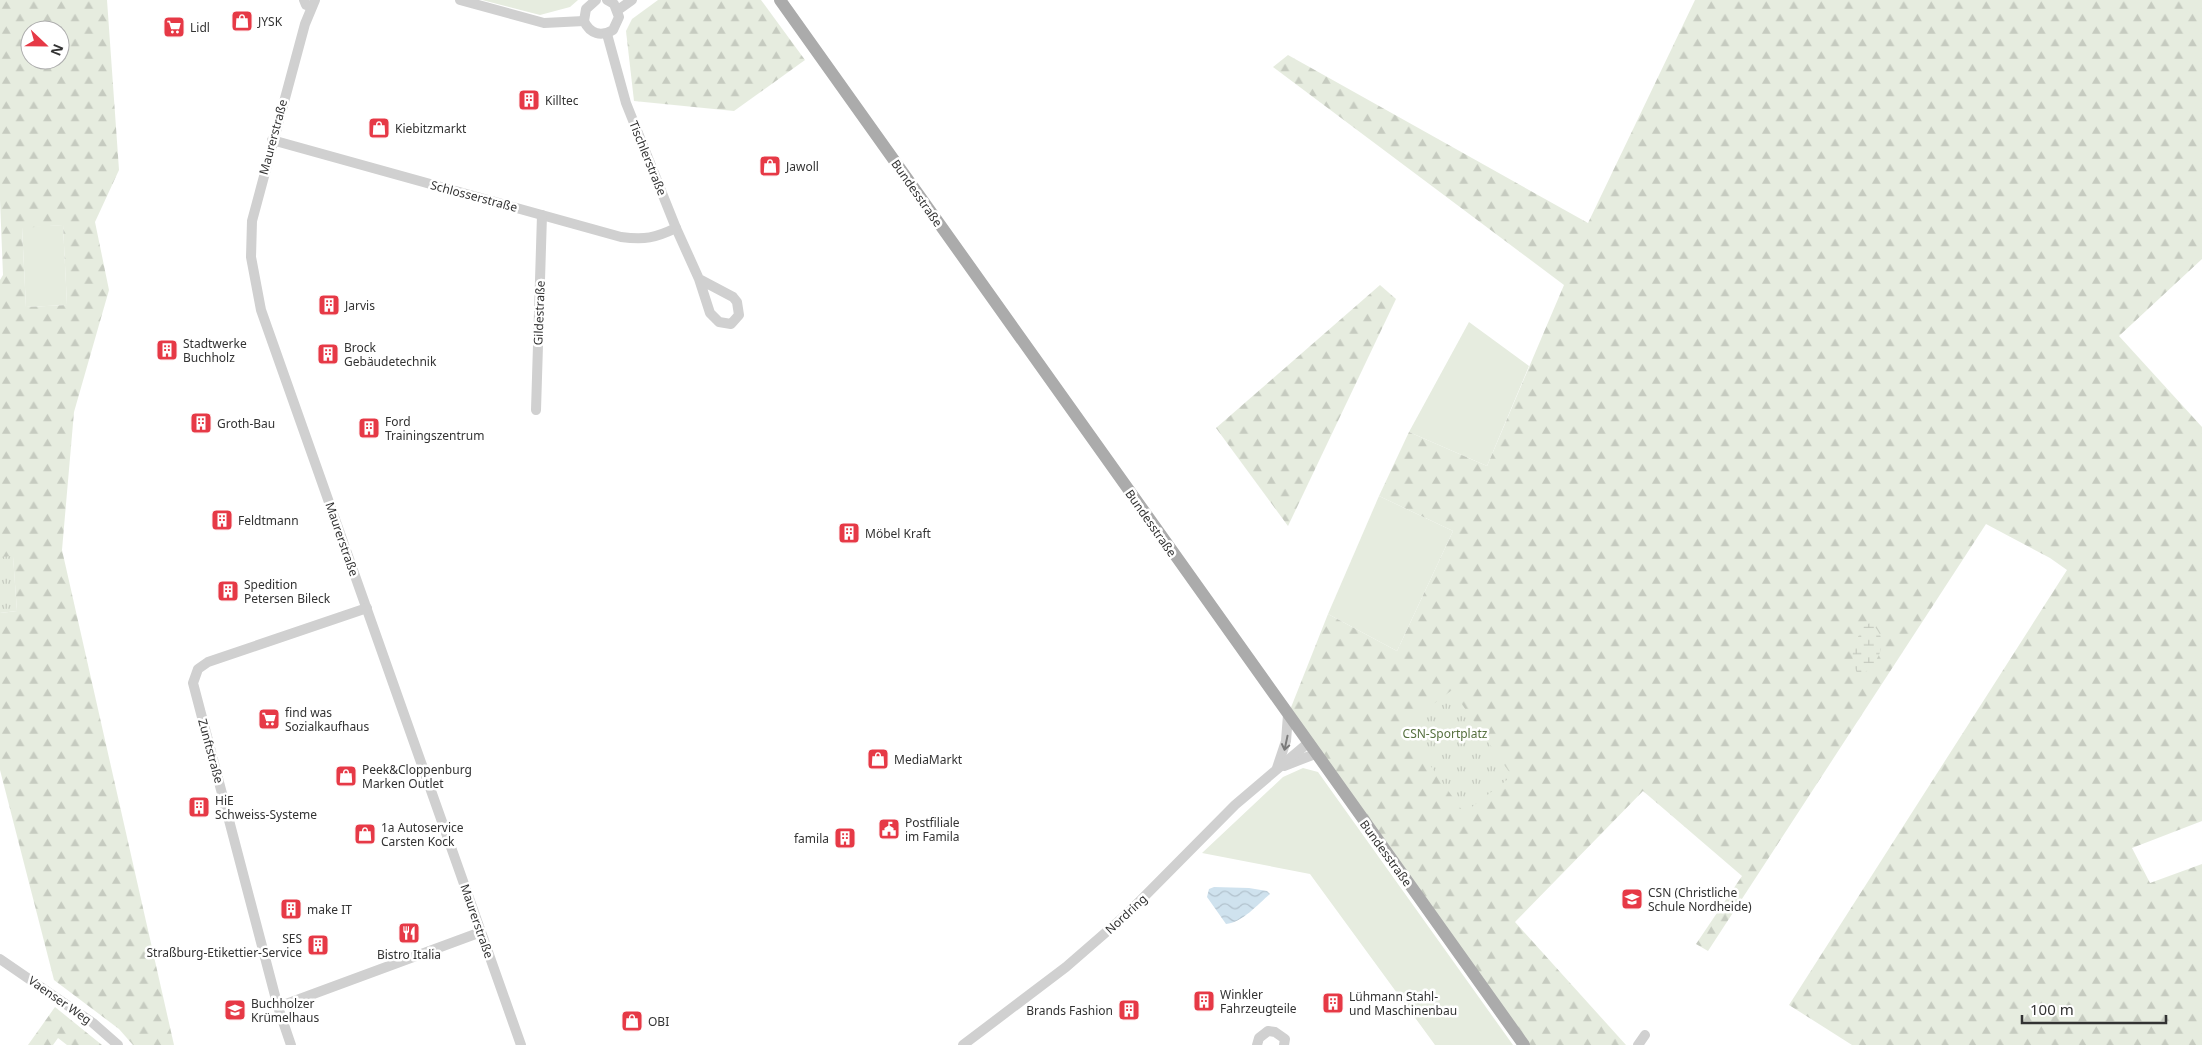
<svg xmlns="http://www.w3.org/2000/svg" width="2202" height="1045" viewBox="0 0 2202 1045" font-family="'Noto Sans',sans-serif">
<style>
.grass{fill:#e6ecdf}
.forest{fill:url(#forest-firs);fill-rule:evenodd}
.wetland{fill:url(#wetland-marsh)}
.park{fill:url(#park-tufts)}
.water{fill:url(#water-waves)}
.lines{fill:none;stroke-linecap:round;stroke-linejoin:round}
.minor{stroke:#d0d0d0;stroke-width:10}
.major{stroke:#ababab;stroke-width:12}
.oneway{stroke:#7a7a7a}
.labels{text-anchor:middle;dominant-baseline:central;stroke-width:5;stroke-linejoin:round;paint-order:stroke}
.poi-label{font-size:12px;fill:#333;stroke:#fff;text-anchor:start}
.street-label{font-size:12px;fill:#333;stroke:#fff}
.park-label{font-size:12px;fill:#56703f;stroke:#fff}
</style>
<defs>
<pattern id="forest-firs" width="22" height="20" patternUnits="userSpaceOnUse" patternTransform="scale(1.25)"><rect width="22" height="20" fill="#e6ecdf"/><path d="M5 1l3.5 6h-7zM16 11l3.5 6h-7z" fill="#c6cbc0"/></pattern>
<pattern id="wetland-marsh" width="20" height="14" patternUnits="userSpaceOnUse" patternTransform="scale(1.25)"><rect width="20" height="14" fill="#e6ecdf"/><path d="M1 5h8M5 5V1M11 12h8M15 12V8" fill="none" stroke="#c6cbc0"/></pattern>
<pattern id="park-tufts" width="24" height="20" patternUnits="userSpaceOnUse" patternTransform="scale(1.25)"><rect width="24" height="20" fill="#e6ecdf"/><path d="M3 7l-1-3M5 7V3M7 7l1-3M15 17l-1-3M17 17v-4M19 17l1-3" fill="none" stroke="#c6cbc0"/></pattern>
<pattern id="water-waves" width="16" height="10" patternUnits="userSpaceOnUse" patternTransform="scale(1.25)"><rect width="16" height="10" fill="#cfe2ee"/><path d="M0 5q4-4 8 0t8 0" fill="none" stroke="#b2c2cd"/></pattern>
</defs>
<rect width="100%" height="100%" fill="#fff"/>
<g class="grass">
<polygon points="482,0 578,0 570,7 540,15"/>
<polygon points="63,225 67,305 26,307 22,227"/>
<polygon points="1469,322 1529,366 1487,466 1409,432"/>
<polygon points="1379,496 1453,531 1397,651 1328,614"/>
<polygon points="1303,768 1318,772 1513,1045 1435,1045 1310,874 1202,853 1283,777"/>
</g>
<g class="forest">
<path d="M 0,0 L 107,0 L 119,170 L 95,222 L 109,290 L 74,412 L 62,550 L 174,1045 L 133,1045 L 119,1029 L 54,980 L 0,770 L 0,613 L 17,611 L 13,557 L 0,557 L 0,280 L 3,275 L 0,200 ZM 30,30 L 60,30 L 60,60 L 30,60 ZM 63,225 L 67,305 L 26,307 L 22,228 Z"/>
<polygon points="658,0 761,0 805,60 734,111 634,101 626,31 632,19"/>
<polygon points="1695,0 2202,0 2202,259 2119,336 2202,427 2202,821 2132,848 2150,883 2202,864 2202,1045 1852,1045 1789,1005 2067,570 2050,558 1986,524 1708,951 1696,944 1742,876 1643,791 1515,922 1626,1045 1524,1045 1288,715 1328,614 1397,651 1453,531 1379,496 1409,432 1487,466 1564,285 1273,67 1288,55 1588,223"/>
<polygon points="1380,285 1396,299 1288,526 1216,428"/>
<polygon points="55,1007 102,1045 67,1045 58,1038 53,1045 28,1045"/>
</g>
<path class="wetland" d="M 1871,623 C 1890,639 1881,660 1864,673 L 1857,673 C 1848,653 1855,643 1864,625 Z"/>
<g class="park">
<polygon points="13,556 17,611 0,613 0,557"/>
<polygon points="1452,690 1512,776 1464,813 1403,727"/>
</g>
<path class="water" d="M 1214,887 L 1249,888 L 1267,891 L 1270,894 C 1258,904 1242,923 1226,924 L 1207,897 L 1209,889 Z"/>
<g class="lines">
<g class="minor">
<polyline points="304,0 306,5"/>
<polyline points="315,0 305,24 252,221 251,257 261,310 521,1045"/>
<polyline points="460,0 544,23 584,21"/>
<path d="M 596,0 L 586,9 L 584,21 C 590,34 601,37 613,30 L 619,17 L 614,4 L 607,0"/>
<polyline points="618,10 632,0"/>
<polyline points="607,34 626,103 676,228 699,279 710,313 719,322 731,324 739,315 737,302 733,297 699,279"/>
<path d="M 272,140 L 621,237 C 645,240 655,238 676,228"/>
<polyline points="536,410 542,215"/>
<polyline points="367,608 208,662 198,669 193,683 278,1007 481,932"/>
<polyline points="1284,766 1315,754"/>
<polyline points="1277,768 1286,741 1288,715"/>
<polyline points="0,959 93,1023 118,1045"/>
<polyline points="278,1007 291,1045"/>
<polyline points="963,1045 1066,967 1127,914 1235,805 1308,743"/>
<polyline points="1257,1045 1259,1038 1268,1031 1275,1032 1285,1039 1284,1045"/>
<polyline points="1638,1045 1645,1035"/>
</g>
<polyline class="major" points="780,0 1524,1045"/>
</g>
<defs><path id="oneway-shaft" d="M-6 0H5M1.5-3L5.5 0L1.5 3" fill="none" stroke-width="1.6" stroke-linecap="round" stroke-linejoin="round" transform="scale(1.25)"/></defs>
<use class="oneway" href="#oneway-shaft" transform="translate(1286 743) rotate(102)"/>
<defs>
<g id="shop-square" transform="scale(1.125)"><rect x="-9" y="-9" width="18" height="18" rx="4" fill="#e63946" stroke="#fff"/><path d="M-5-2.5h2.3a2.7 3.5 0 0 1 5.4 0H5L5.5 6h-11ZM-1.5-2.5h3a1.5 2.3 0 0 0-3 0Z" fill="#fff"/></g>
<g id="supermarket-square" transform="scale(1.125)"><rect x="-9" y="-9" width="18" height="18" rx="4" fill="#e63946" stroke="#fff"/><path d="M-6-5.5h2.5l.6 2H6L4.5 2H-2.5L-4.4-4H-6ZM-1.5 3.2a1.3 1.3 0 1 0 .1 0ZM3 3.2a1.3 1.3 0 1 0 .1 0Z" fill="#fff"/></g>
<g id="building-square" transform="scale(1.125)"><rect x="-9" y="-9" width="18" height="18" rx="4" fill="#e63946" stroke="#fff"/><path d="M-4-6H4V6H1V3H-1V6H-4ZM-2.5-4.3h1.7v1.8h-1.7ZM.8-4.3h1.7v1.8H.8ZM-2.5-1h1.7V.8h-1.7ZM.8-1h1.7V.8H.8Z" fill="#fff"/></g>
<g id="civic-square" transform="scale(1.125)"><rect x="-9" y="-9" width="18" height="18" rx="4" fill="#e63946" stroke="#fff"/><path d="M-.6-6.5H3V-4.5H.6V-3L4-1V1h2V6H-6V1h2V-1L-.6-3ZM-1.2 2.5V6h2.4V2.5Z" fill="#fff"/></g>
<g id="school-square" transform="scale(1.125)"><rect x="-9" y="-9" width="18" height="18" rx="4" fill="#e63946" stroke="#fff"/><path d="M0-5L7-2L0 1L-7-2ZM-4 1L0 2.5L4 1V4Q0 6-4 4Z" fill="#fff"/></g>
<g id="restaurant-square" transform="scale(1.125)"><rect x="-9" y="-9" width="18" height="18" rx="4" fill="#e63946" stroke="#fff"/><path d="M-5-6h1v4h1v-4h1v4h1v-4h1v5L-1.5 .5V6h-2V.5L-5-1ZM5-6V6H3V1.5H1.5Q1.5-4 5-6Z" fill="#fff"/></g>
</defs>
<g fill-rule="evenodd">
<use href="#shop-square" x="242" y="21"/>
<use href="#supermarket-square" x="174" y="27"/>
<use href="#building-square" x="529" y="100"/>
<use href="#shop-square" x="379" y="128"/>
<use href="#shop-square" x="770" y="166"/>
<use href="#building-square" x="329" y="305"/>
<use href="#building-square" x="167" y="350"/>
<use href="#building-square" x="328" y="354"/>
<use href="#building-square" x="201" y="423"/>
<use href="#building-square" x="369" y="428"/>
<use href="#building-square" x="222" y="520"/>
<use href="#building-square" x="849" y="533"/>
<use href="#building-square" x="228" y="591"/>
<use href="#supermarket-square" x="269" y="719"/>
<use href="#shop-square" x="878" y="759"/>
<use href="#shop-square" x="346" y="776"/>
<use href="#building-square" x="199" y="807"/>
<use href="#civic-square" x="889" y="829"/>
<use href="#shop-square" x="365" y="834"/>
<use href="#building-square" x="845" y="838"/>
<use href="#school-square" x="1632" y="899"/>
<use href="#building-square" x="291" y="909"/>
<use href="#restaurant-square" x="409" y="933"/>
<use href="#building-square" x="318" y="945"/>
<use href="#building-square" x="1204" y="1001"/>
<use href="#building-square" x="1333" y="1003"/>
<use href="#school-square" x="235" y="1010"/>
<use href="#building-square" x="1129" y="1010"/>
<use href="#shop-square" x="632" y="1021"/>
</g>
<g class="labels">
<g class="poi-label">
<text x="258" y="21">JYSK</text>
<text x="190" y="27">Lidl</text>
<text x="545" y="100">Killtec</text>
<text x="395" y="128">Kiebitzmarkt</text>
<text x="786" y="166">Jawoll</text>
<text x="345" y="305">Jarvis</text>
<text x="183" y="343">Stadtwerke<tspan x="183" dy="14">Buchholz</tspan></text>
<text x="344" y="347">Brock<tspan x="344" dy="14">Gebäudetechnik</tspan></text>
<text x="385" y="421">Ford<tspan x="385" dy="14">Trainingszentrum</tspan></text>
<text x="217" y="423">Groth-Bau</text>
<text x="238" y="520">Feldtmann</text>
<text x="865" y="533">Möbel Kraft</text>
<text x="244" y="584">Spedition<tspan x="244" dy="14">Petersen Bileck</tspan></text>
<text x="285" y="712">find was<tspan x="285" dy="14">Sozialkaufhaus</tspan></text>
<text x="894" y="759">MediaMarkt</text>
<text x="362" y="769">Peek&amp;Cloppenburg<tspan x="362" dy="14">Marken Outlet</tspan></text>
<text x="215" y="800">HiE<tspan x="215" dy="14">Schweiss-Systeme</tspan></text>
<text x="905" y="822">Postfiliale<tspan x="905" dy="14">im Famila</tspan></text>
<text x="381" y="827">1a Autoservice<tspan x="381" dy="14">Carsten Kock</tspan></text>
<text x="829" y="838" text-anchor="end">famila</text>
<text x="1648" y="892">CSN (Christliche<tspan x="1648" dy="14">Schule Nordheide)</tspan></text>
<text x="307" y="909">make IT</text>
<text x="302" y="938" text-anchor="end">SES<tspan x="302" dy="14">Straßburg-Etikettier-Service</tspan></text>
<text x="409" y="954" text-anchor="middle">Bistro Italia</text>
<text x="1220" y="994">Winkler<tspan x="1220" dy="14">Fahrzeugteile</tspan></text>
<text x="1349" y="996">Lühmann Stahl-<tspan x="1349" dy="14">und Maschinenbau</tspan></text>
<text x="251" y="1003">Buchholzer<tspan x="251" dy="14">Krümelhaus</tspan></text>
<text x="1113" y="1010" text-anchor="end">Brands Fashion</text>
<text x="648" y="1021">OBI</text>
</g>
<g class="street-label">
<text transform="translate(273 137) rotate(-75)">Maurerstraße</text>
<text transform="translate(648 158) rotate(68)">Tischlerstraße</text>
<text transform="translate(917 193) rotate(55)">Bundesstraße</text>
<text transform="translate(474 196) rotate(15)">Schlosserstraße</text>
<text transform="translate(539 313) rotate(-88)">Gildestraße</text>
<text transform="translate(1151 523) rotate(55)">Bundesstraße</text>
<text transform="translate(342 539) rotate(71)">Maurerstraße</text>
<text transform="translate(211 751) rotate(75)">Zunftstraße</text>
<text transform="translate(1386 853) rotate(54)">Bundesstraße</text>
<text transform="translate(1126 914) rotate(-43)">Nordring</text>
<text transform="translate(477 921) rotate(71)">Maurerstraße</text>
<text transform="translate(60 1000) rotate(35)">Vaenser Weg</text>
</g>
<g class="park-label">
<text x="1445" y="733">CSN-Sportplatz</text>
</g>
</g>
<g transform="translate(45 45) rotate(112)"><circle r="24" fill="#ffffff" stroke="#adadad"/>
<path d="M0-4L9 19L0 12L-9 19Z" fill="#e63946"/>
<text y="-8" font-size="14" font-weight="bold" text-anchor="middle" fill="#333333">N</text>
</g>
<path d="M2022 1015v8h144v-8" fill="none" stroke="#333333" stroke-width="2.5"/>
<text x="2030" y="1015" font-size="15" fill="#333333" stroke="#ffffff" stroke-width="4" paint-order="stroke">100 m</text>
</svg>
